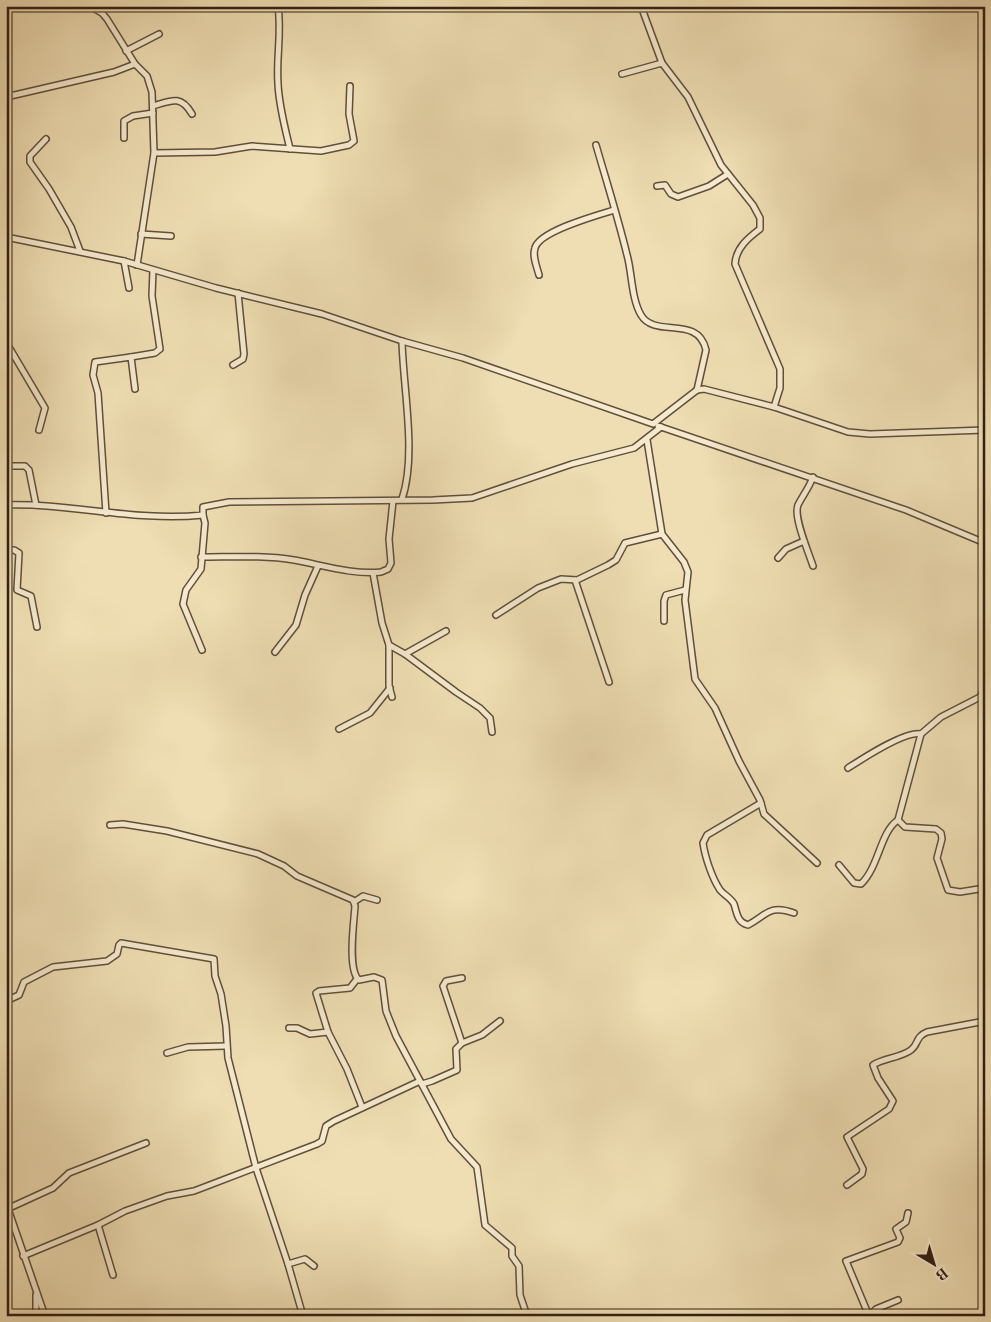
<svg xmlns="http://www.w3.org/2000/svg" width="991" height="1322" viewBox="0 0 991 1322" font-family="'Libre Bodoni',serif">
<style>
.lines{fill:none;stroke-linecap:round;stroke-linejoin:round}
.minor-casing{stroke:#604f3c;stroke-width:8}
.minor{stroke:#f5eace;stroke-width:5}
</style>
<rect width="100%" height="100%" fill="#efdeb3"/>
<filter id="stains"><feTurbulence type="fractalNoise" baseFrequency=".004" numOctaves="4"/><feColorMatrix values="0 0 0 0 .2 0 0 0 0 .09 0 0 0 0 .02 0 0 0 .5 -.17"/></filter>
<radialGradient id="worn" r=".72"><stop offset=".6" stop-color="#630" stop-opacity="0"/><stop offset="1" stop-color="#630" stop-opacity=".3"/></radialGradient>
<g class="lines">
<g class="minor-casing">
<g id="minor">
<polyline points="90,6 102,13 107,19 135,64 147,76 152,92 154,153 137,265"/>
<path d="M 278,6 C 282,33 276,57 278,84 C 279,106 285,128 290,149"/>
<path d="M 641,6 L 662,63 L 688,97 L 721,165 L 753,205 L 760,218 L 760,229 C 748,238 736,248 735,264 L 780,369 L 780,388 L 774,407"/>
<polyline points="126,51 159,34"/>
<polyline points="622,74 662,63"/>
<polyline points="6,97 114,72 135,64"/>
<path d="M 153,106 C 172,100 181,95 192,114"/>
<polyline points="124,138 124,121 133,116 153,113"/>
<polyline points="46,139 30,156 30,162 49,189 71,227 80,251"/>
<path d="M 596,145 C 607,183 619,221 628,259 C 632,276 632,300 641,315 C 655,339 698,314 706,350 L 697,390"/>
<polyline points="154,153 215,152 252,146 321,151 349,145 354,141 349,114 350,86"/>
<polyline points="657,186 665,185 671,194 678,197 709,186 728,174"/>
<polyline points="983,224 985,225"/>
<polyline points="141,234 171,236"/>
<polyline points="6,237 124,261 216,288 322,314 402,341 463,358 653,424 697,390 704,389 774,407 848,432 870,434 985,430"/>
<polyline points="124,261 129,288"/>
<path d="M 539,275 C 537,267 532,256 535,248 C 539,231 598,215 614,210"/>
<path d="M 402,341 C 403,388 417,455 402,499"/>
<polyline points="6,342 45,408 39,430"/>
<polyline points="131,357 155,353 160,349 152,296 153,270"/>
<polyline points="233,365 243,359 244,354 238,293"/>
<polyline points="658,426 906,510 985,543"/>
<polyline points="647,440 662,534 684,562 688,572 685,600 695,679 715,708 739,761 760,800 764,814 817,863"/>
<polyline points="9,466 25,466 29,470 36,505"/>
<path d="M 813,477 C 809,488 803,495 798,505 C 793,517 809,553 813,566"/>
<path d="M 6,505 C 72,503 136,522 203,515 L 203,507 L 229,502 L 433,500 L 472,498 L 572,464 L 634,448 L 661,427"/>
<polyline points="106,513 98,393 93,375 95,362 131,357 135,389"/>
<polyline points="6,550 14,550 19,553 17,590 31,596 37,627"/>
<path d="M 201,557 C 232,557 263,555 294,560 C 322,565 353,575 381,572 L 388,569 L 391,563 L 389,539 L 393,501"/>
<polyline points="778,558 786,549 804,541"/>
<polyline points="373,573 382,623 389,645 405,654 456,692 480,708 490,718 492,732"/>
<polyline points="575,580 609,682"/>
<polyline points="496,615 538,588 561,579 577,580 608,565 616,560 625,543 662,534"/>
<polyline points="664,621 664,601 666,595 685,590"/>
<polyline points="389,645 389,686 392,697"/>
<polyline points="202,650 183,604 186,590 201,569 205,523 203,515"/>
<polyline points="275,652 296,625 305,595 318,566"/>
<polyline points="405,654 446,631"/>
<polyline points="985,675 983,691 980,697 941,717 921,734 898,820 905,827 936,829 941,833 942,839 937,858 948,890 960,892 985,888"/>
<polyline points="339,729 370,713 390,688"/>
<path d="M 848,768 C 862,759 906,730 921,734"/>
<path d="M 761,803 L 707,835 L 703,843 C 705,857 712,878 720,890 C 724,895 731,898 734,904 C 737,913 737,922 748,925 C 767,915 769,904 794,913"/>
<path d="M 110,825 L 123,824 L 167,831 L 258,854 L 284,866 L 297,876 L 353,900 L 355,906 C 354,922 347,970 359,980 L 374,977 L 382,980 L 386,1011 L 396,1036 L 451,1139 L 477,1167 L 485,1225 L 512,1248 L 512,1256 L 519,1266 L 520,1295 L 527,1316"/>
<path d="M 839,865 L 854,883 L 861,884 C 879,867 880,832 898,820"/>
<polyline points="354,902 363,896 377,900"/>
<polyline points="6,1001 19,995 24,982 53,967 107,961 117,954 119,945 121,943 214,959 215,976 221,994 226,1026 228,1058 256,1168 288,1264 303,1316"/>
<polyline points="289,1028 297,1028 310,1034 328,1032 347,1069 362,1107"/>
<polyline points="328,1032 316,993 319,991 350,988 357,979"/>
<polyline points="462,1043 482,1035 500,1021"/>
<polyline points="167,1053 188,1047 226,1046"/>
<polyline points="422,1084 432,1081 457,1070 456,1049 462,1043 443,986 446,981 462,978"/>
<path d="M 847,1185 L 862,1174 L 863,1169 L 847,1137 L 889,1109 L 893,1101 L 878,1078 L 873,1065 C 884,1058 900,1058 911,1050 C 919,1044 915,1037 927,1032 L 985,1021"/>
<polyline points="6,1203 45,1316"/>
<polyline points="7,1209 53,1188 69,1173 146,1143"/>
<polyline points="98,1225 113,1275"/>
<polyline points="23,1256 98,1225 125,1211 167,1196 194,1191 317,1144 322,1141 326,1126 334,1121 420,1081"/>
<polyline points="288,1264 305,1259 314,1266"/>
<polyline points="36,1316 36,1295"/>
<polyline points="448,1316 472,1316"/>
<polyline points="869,1316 846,1261 898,1242 900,1238 896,1229 906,1222 908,1213"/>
<polyline points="870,1316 876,1309 898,1300"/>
</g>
</g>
<use href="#minor" class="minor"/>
</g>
<rect width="991" height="1322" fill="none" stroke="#efdeb3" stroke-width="25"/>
<rect x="8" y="8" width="976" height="1307" fill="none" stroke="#311f15" stroke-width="2.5"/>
<rect x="12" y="12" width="966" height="1297" fill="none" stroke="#311f15"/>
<g transform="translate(934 1264) rotate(142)" stroke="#f5eace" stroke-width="4" paint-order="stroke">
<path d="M0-4L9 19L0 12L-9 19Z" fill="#311f15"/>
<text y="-8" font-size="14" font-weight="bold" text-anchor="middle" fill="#311f15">B</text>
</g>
<rect width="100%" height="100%" filter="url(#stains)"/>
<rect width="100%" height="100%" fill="url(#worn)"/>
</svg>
